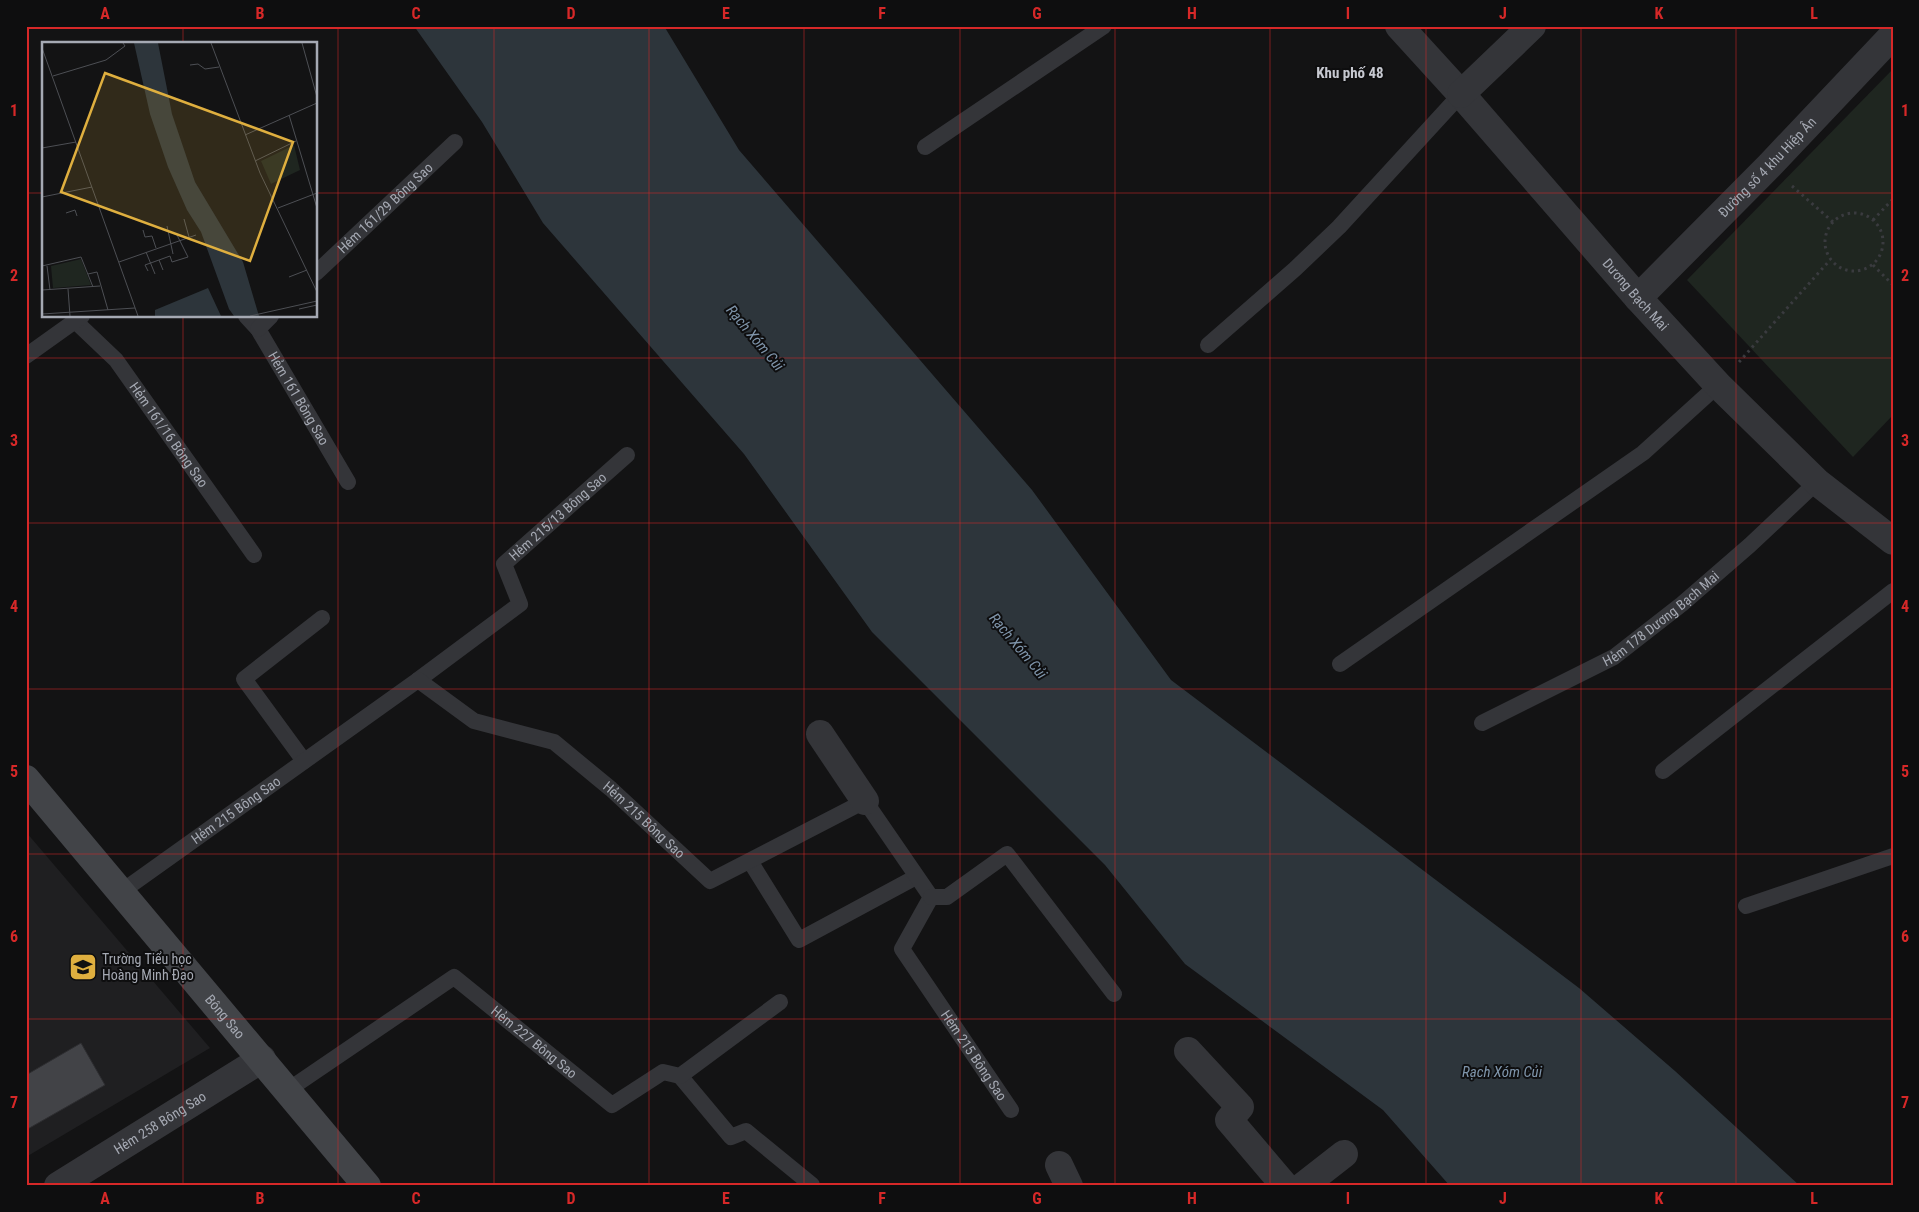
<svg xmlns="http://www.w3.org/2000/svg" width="1919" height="1212" viewBox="0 0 1919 1212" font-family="'Roboto Condensed',sans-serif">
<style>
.built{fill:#1f1f21}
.green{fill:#1f2620}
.water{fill:#2d353b}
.building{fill:#424347;stroke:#2d2d30}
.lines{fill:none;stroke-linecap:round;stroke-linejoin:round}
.path{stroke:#3a3b3f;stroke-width:3;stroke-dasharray:2.5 4;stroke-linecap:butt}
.lane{stroke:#343539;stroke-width:16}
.street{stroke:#343539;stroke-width:28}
.secondary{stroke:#424448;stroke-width:28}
.grid{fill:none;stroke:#d62828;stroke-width:1;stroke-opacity:0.55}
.labels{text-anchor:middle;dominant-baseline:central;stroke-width:4;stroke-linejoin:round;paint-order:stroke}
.street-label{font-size:14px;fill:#a5a9b3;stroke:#0e0e0f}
.poi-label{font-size:14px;fill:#a5a9b3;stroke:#0e0e0f;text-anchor:start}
.neighbourhood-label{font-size:15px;font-weight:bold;fill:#c6c8d0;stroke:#0e0e0f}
.water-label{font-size:15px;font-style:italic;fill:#7f95ab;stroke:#0e0e0f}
.inset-road{fill:none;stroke:#4d4f54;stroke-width:1}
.view{fill:#dfaf3f;fill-opacity:0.15;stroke:#dfaf3f;stroke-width:2.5}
.inset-edge{fill:none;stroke:#a5a9b3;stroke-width:2.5}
.neatline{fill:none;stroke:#d62828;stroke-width:2}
.grid-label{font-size:16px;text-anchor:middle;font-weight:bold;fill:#d62828}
</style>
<rect width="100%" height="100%" fill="#131314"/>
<polygon class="built" points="26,832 210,1048 26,1157"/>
<polygon class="green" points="1893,69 1893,415 1853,457 1687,280"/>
<polygon class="water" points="414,26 664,26 739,150 1032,490 1171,680 1579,988 1675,1071 1800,1186 1450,1186 1383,1110 1185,964 1105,865 872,632 744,454 543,223 482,122"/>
<polygon class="building" points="81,1043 105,1085 26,1130 26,1075"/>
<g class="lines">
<g class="path">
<polyline points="1792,186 1833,222"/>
<circle cx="1854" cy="242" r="29"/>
<polyline points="1873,220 1893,199"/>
<polyline points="1873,265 1893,285"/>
<polyline points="1739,362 1830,260"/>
</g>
<g class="lane">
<polyline points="925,147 1104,26"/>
<path id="s1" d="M 316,273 L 455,142"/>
<path id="s2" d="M 246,316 L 258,329 L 348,482"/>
<path id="s3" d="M 75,321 L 116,360 L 254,555"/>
<polyline points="258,329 271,316"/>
<polyline points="1208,345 1295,269 1339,227 1461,94"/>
<polyline points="26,356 82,316"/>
<polyline points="1340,664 1643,453 1718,385"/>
<path id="s4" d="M 418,680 L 520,604 L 504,564 L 627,455"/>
<path id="s5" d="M 1482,723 L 1614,657 L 1682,604 L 1750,545 L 1817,482"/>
<polyline points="304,761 244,679 322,618"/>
<polyline points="1663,771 1893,591"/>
<polyline points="750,861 799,940 916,877"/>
<path id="s6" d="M 121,892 L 418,680 L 474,721 L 554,742 L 611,789 L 710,881 L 865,801 L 931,897 L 902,949 L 1011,1110"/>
<polyline points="931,897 947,897 1007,854 1114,994"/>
<polyline points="1746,906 1893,856"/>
<polyline points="680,1076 731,1137 746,1131 812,1185"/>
<path id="s7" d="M 288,1090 L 454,977 L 612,1105 L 663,1072 L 680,1076 L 780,1002"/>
</g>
<g class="street">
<path id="s8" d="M 1399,26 L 1461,94 L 1638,298 L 1718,385 L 1817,482 L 1893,541"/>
<polyline points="1461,94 1532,26"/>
<path id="s9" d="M 1638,298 L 1770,165 L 1893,35"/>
<polyline points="820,734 865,801"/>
<polyline points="1188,1051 1240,1107 1229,1120 1285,1186"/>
<polyline points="1059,1165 1069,1186"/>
<path id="s10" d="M 58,1186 L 262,1059"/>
<polyline points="1303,1186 1344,1154"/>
</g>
<path class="secondary" id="s11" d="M 26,779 L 367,1186"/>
</g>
<path class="grid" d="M 183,26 L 183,44M 338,26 L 338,1186M 494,26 L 494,1186M 649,26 L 649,1186M 804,26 L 804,1186M 960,26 L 960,1186M 1115,26 L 1115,1186M 1270,26 L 1270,1186M 1426,26 L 1426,1186M 1581,26 L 1581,1186M 1736,26 L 1736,1186M 26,193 L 44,193M 316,193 L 1893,193M 183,316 L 183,1186M 26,358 L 1893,358M 26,523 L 1893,523M 26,689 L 1893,689M 26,854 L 1893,854M 26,1019 L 1893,1019"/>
<defs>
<g id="school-square" transform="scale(1.4375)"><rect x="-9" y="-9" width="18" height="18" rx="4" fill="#dfaf3f" stroke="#0e0e0f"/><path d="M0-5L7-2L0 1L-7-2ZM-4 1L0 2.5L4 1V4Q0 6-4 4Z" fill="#111"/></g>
</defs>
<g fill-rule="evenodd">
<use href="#school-square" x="83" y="967"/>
</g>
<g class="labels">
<g class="street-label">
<text stroke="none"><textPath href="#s9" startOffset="184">Đường số 4 khu Hiệp Ân</textPath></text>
<text stroke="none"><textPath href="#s1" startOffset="95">Hẻm 161/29 Bông Sao</textPath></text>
<text stroke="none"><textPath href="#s8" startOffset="358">Dương Bạch Mai</textPath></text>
<text stroke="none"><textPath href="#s2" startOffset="98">Hẻm 161 Bông Sao</textPath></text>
<text stroke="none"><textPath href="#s3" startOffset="148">Hẻm 161/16 Bông Sao</textPath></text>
<text stroke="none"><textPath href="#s4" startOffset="242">Hẻm 215/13 Bông Sao</textPath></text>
<text stroke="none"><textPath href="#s5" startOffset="208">Hẻm 178 Dương Bạch Mai</textPath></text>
<text stroke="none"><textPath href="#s6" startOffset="141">Hẻm 215 Bông Sao</textPath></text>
<text stroke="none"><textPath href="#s6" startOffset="636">Hẻm 215 Bông Sao</textPath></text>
<text stroke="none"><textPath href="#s11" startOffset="310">Bông Sao</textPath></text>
<text stroke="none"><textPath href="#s7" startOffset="304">Hẻm 227 Bông Sao</textPath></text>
<text stroke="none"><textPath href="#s6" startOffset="1205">Hẻm 215 Bông Sao</textPath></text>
<text stroke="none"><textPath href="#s10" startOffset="120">Hẻm 258 Bông Sao</textPath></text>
</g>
<g class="poi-label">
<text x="102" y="959">Trường Tiểu học<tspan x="102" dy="16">Hoàng Minh Đạo</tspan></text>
</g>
<g class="neighbourhood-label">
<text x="1350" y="73">Khu phố 48</text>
</g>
<g class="water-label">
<text transform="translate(755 338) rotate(50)">Rạch Xóm Củi</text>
<text transform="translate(1018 646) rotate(50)">Rạch Xóm Củi</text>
<text x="1502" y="1072">Rạch Xóm Củi</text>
</g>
</g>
<g transform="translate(42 42)">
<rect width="275" height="275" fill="#131314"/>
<path d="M 252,103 L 258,128 L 229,142 L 219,119 ZM 39,217 L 49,243 L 11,246 L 9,224 Z" fill="#1f2620"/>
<path d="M 92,1 L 116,1 L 130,72 L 153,140 L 201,220 L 217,274 L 192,274 L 187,267 L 159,190 L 145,168 L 126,125 L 108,72 ZM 166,246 L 179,274 L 113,274 L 113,268 Z" fill="#2d353b"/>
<path class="inset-road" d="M 169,1 L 218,131 L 275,250M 260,1 L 275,55M 0,6 L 96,274M 148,23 L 156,22 L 163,27 L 177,25M 11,34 L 64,18 L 83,4 L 81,1M 247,73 L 275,166M 203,93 L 275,61M 0,106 L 34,100M 213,119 L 254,99M 0,155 L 50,145M 236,166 L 275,151M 24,171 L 33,168 L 35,174M 142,177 L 147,195M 125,184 L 131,212M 101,188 L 103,195 L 110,194 L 114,206M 104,210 L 113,232M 117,218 L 128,214 L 130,220 L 146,215 L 134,191M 77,220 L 154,193M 0,224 L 39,215 L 51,245M 5,224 L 8,248M 106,229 L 103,223 L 117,218 L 121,228M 46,232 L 55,230 L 66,268M 247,235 L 265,228M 26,247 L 28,274M 0,248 L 58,244M 257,267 L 275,263M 0,272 L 93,266M 208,274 L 275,259"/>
<path class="view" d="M 63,31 L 251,100 L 208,219 L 19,150 Z"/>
<rect width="275" height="275" class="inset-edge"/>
</g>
<rect width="1919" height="1212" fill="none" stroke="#0e0e0f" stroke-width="55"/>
<rect x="28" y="28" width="1864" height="1156" class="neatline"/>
<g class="grid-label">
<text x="105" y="19">A</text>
<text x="260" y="19">B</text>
<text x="416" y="19">C</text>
<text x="571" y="19">D</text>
<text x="726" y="19">E</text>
<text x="882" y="19">F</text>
<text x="1037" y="19">G</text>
<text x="1192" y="19">H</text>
<text x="1348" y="19">I</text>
<text x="1503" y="19">J</text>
<text x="1659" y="19">K</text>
<text x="1814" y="19">L</text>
<text x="14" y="116">1</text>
<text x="1905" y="116">1</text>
<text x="14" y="281">2</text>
<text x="1905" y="281">2</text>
<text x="14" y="446">3</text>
<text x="1905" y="446">3</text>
<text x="14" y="612">4</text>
<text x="1905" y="612">4</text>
<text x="14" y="777">5</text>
<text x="1905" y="777">5</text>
<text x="14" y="942">6</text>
<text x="1905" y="942">6</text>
<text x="14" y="1108">7</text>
<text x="1905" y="1108">7</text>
<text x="105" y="1204">A</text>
<text x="260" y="1204">B</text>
<text x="416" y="1204">C</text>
<text x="571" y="1204">D</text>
<text x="726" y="1204">E</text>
<text x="882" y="1204">F</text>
<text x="1037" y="1204">G</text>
<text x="1192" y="1204">H</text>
<text x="1348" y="1204">I</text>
<text x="1503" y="1204">J</text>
<text x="1659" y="1204">K</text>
<text x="1814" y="1204">L</text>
</g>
</svg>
